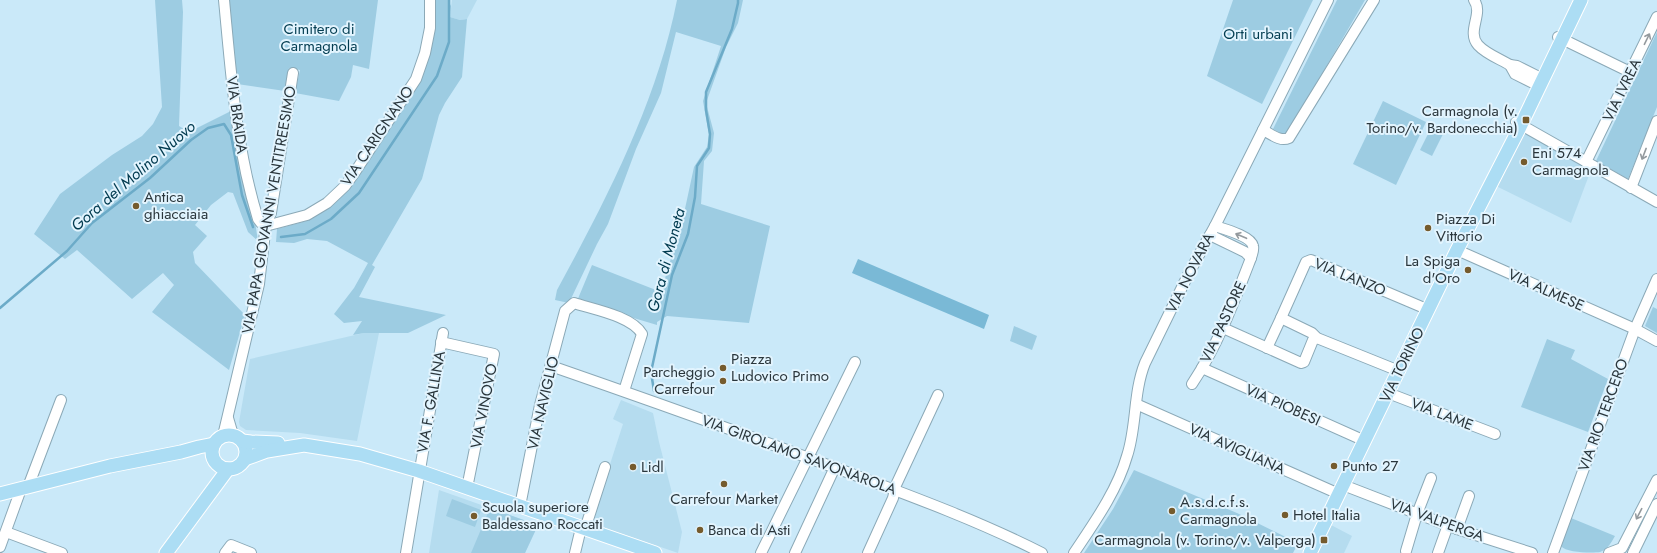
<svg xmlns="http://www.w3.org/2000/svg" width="1657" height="553" viewBox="0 0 1657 553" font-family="Jost,sans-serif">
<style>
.built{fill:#b5dcef}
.green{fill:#9dcce2}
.forest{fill:#7ab9d6}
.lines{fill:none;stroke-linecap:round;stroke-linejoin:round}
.stream{stroke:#6cabc8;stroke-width:2.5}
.minor-casing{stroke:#8ba9b7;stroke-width:12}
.major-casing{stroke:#fff;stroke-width:15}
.minor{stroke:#fff;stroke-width:10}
.major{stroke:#acddf4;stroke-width:13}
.oneway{stroke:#949a9e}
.poi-dot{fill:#755b2d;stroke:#e2f4fe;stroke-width:1.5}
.labels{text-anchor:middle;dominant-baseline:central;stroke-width:4;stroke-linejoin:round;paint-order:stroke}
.park-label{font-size:15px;fill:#023c50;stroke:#e2f4fe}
.street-label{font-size:15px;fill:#2a363c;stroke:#e2f4fe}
.poi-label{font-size:15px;fill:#2a363c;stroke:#e2f4fe;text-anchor:start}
.water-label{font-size:16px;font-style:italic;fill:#003a4f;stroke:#e2f4fe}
</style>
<rect width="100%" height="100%" fill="#cae9f9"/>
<g class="built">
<polygon points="452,0 477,0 467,19 460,20 450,17"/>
<polygon points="1522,131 1591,170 1571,223 1496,186"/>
<polygon points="364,333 379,333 357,441 300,433 246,430 240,426 239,422 250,359"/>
<polygon points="621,400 653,413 659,442 682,532 678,553 591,523 623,424 613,419"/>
<polygon points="439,490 538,525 525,553 429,553"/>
<polygon points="1331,525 1352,536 1344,553 1316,553"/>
</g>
<g class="green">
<polygon points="155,0 182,0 183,12 179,126 189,132 231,111 255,222 258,241 248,232 233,193 228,192 211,205 195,225 207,236 193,252 195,263 245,315 229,370 152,312 174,285 163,273 132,299 77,250 65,259 34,234 60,194 112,155 142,136 153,124 162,107"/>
<polygon points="229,0 378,0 369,69 353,65 351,77 339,101 295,93 300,70 289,68 285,91 237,84"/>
<polygon points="434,0 448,0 451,6 450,17 460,20 467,19 462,77 445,103 439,115 422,179 372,265 375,267 359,297 446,315 408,333 364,333 353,335 362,321 344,323 334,314 354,288 368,263 327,241 307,239 294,243 276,242 277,229 306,221 337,200 422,74"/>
<path d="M 677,0 L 743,0 L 738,23 L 726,47 L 706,103 L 714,133 L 712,151 L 704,161 L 701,204 L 770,226 L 749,323 L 667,316 L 657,322 L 657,325 L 577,301 L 592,265 L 661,292 L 683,218 L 694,167 L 707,147 L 709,135 L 703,101 L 721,46 L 676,32 L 661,93 L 636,149 L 608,224 L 597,244 L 569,303 L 555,300 L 557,290 C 606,200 657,102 677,0 Z"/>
<polygon points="1233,0 1313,0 1262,104 1207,76"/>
<polygon points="1337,0 1365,0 1286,136 1273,129"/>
<polygon points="1657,32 1657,107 1628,179 1596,161"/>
<polygon points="1383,101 1426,122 1396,185 1353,164"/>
<polygon points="1432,126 1444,132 1432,156 1420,150"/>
<polygon points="1653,307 1657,309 1657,333 1645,326"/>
<polygon points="1014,326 1037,336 1032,350 1010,341"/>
<polygon points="1547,339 1575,350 1571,359 1608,379 1588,432 1521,407"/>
<polygon points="1134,470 1237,513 1298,543 1293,553 1084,553 1113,509"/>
<polygon points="452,499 481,510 475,527 446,516"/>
<polygon points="490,508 538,525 525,553 471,553"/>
<path d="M 1571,518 L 1615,536 C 1611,543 1608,549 1600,552 C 1593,553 1566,553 1561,546 Z"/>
</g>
<polygon class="forest" points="858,259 989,315 984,329 852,273"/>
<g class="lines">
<g class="stream">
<polyline points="281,237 305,234 331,219 359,193 437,76 449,42 449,0"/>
<polyline points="0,308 67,251 92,223 150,178 191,140 208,128 224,124 231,135 242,195 253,227"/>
<polyline points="654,391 651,372 672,275 688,234 695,197 697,166 709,148 710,134 706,110 706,92 732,29 738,3 738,0"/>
</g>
<g class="minor-casing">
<g id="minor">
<path d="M 224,0 C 231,73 236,148 258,219 L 261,223 L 269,225 L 277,223 L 307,215 L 327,203 L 345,186 L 355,172 L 416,79 L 425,53 L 430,28 L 430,0"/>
<path d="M 1474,0 C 1484,14 1466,31 1478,45 C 1486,54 1500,59 1510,65"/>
<polyline points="1558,37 1630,72"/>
<polyline points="1539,86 1515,74 1510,65 1517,66 1543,79"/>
<polyline points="1516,122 1657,202"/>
<path d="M 1263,130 C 1271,134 1280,142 1289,138 L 1374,0"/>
<polyline points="1586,162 1657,17"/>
<polyline points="1631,188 1657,121"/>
<polyline points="1210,235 1245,252 1251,258"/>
<polyline points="1457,250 1635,329 1657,341"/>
<polyline points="1281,318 1306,262 1311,260 1429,310"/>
<polyline points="1223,328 1301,363 1304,362 1313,340 1317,338"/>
<polyline points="441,342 494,354 467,488"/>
<polyline points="1267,348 1281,318 1312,333 1317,338 1399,371"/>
<path d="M 551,366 C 649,400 747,435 844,471 C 911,496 979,521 1042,553"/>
<polyline points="1202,368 1365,441"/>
<path d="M 1192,384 C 1218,345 1234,302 1251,258 C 1252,254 1254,250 1253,246 C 1251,236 1224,229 1215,226"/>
<polyline points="1388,393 1495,434"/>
<polyline points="1136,404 1339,494"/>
<polyline points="228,418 233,435"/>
<polyline points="223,436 259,284 266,224 271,213 273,200 293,73"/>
<polyline points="1343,485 1457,529 1532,553"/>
<polyline points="28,487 61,400"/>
<path d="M 520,506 L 540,405 L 565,311 L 574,303 C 592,309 632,316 642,334 L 624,391"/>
<polyline points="585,529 605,467"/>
<polyline points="1457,529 1469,496"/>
<polyline points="6,532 62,553"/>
<polyline points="0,547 21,489"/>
<polyline points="1406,551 1417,514 1431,478"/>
<polyline points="225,553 231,545 251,553"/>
<polyline points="406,553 443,333"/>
<polyline points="575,553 581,528"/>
<polyline points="761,553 855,362"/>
<polyline points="795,553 835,467"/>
<polyline points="868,553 893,498 896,485 938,395"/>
<path d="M 1074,553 C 1094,523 1117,491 1127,456 C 1137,426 1133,393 1145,363 L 1189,273 L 1215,226 L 1328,0"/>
<polyline points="1438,553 1448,525"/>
<polyline points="1553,553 1635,329 1657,279"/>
<polyline points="1609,553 1622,548 1657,480"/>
<polyline points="1633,553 1657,504"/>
</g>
</g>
<g class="major-casing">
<g id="major">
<circle cx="229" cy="452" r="17"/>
<polyline points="242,441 251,442 278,443"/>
<polyline points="245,459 267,451 304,445 360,454 419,471 655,553"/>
<polyline points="0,494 110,466 181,452 199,447 214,444"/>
<polyline points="166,553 228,469"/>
<polyline points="1310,553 1457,250 1519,129 1581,0"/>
</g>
</g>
<use href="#minor" class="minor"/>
<use href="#major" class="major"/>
</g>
<defs><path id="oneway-shaft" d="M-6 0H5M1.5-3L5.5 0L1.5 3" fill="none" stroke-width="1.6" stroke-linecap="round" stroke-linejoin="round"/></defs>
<g class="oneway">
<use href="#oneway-shaft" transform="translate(1647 39) rotate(-64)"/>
<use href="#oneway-shaft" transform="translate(1644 154) rotate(111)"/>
<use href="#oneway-shaft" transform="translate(1241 236) rotate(-157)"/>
<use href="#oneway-shaft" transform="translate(1639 514) rotate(117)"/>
</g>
<g class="poi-dot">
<rect x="1522" y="116" width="8" height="8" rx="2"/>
<circle cx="1524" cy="162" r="4"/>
<circle cx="136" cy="206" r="4"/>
<circle cx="1428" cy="228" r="4"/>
<circle cx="1468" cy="270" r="4"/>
<circle cx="723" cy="368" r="4"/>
<circle cx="723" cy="381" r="4"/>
<circle cx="1334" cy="466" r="4"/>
<circle cx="633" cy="467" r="4"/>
<circle cx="724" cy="484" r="4"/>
<circle cx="1172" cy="511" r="4"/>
<circle cx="1285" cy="515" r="4"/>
<circle cx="474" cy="516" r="4"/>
<circle cx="700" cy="530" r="4"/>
<rect x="1320" y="536" width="8" height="8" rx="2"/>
</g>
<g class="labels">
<g class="park-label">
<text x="319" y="29">Cimitero di<tspan x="319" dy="17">Carmagnola</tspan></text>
<text x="1258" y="34">Orti urbani</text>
</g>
<g class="street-label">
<text transform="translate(1622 90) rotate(-64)">VIA IVREA</text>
<text transform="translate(237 115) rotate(82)">VIA BRAIDA</text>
<text transform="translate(377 136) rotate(-56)">VIA CARIGNANO</text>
<text transform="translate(269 210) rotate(-80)">VIA PAPA GIOVANNI VENTITREESIMO</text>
<text transform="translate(1190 273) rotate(-63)">VIA NOVARA</text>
<text transform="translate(1350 277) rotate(22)">VIA LANZO</text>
<text transform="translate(1546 290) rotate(24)">VIA ALMESE</text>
<text transform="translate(1223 322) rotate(-65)">VIA PASTORE</text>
<text transform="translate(1402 365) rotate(-64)">VIA TORINO</text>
<text transform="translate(431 402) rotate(-80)">VIA F. GALLINA</text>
<text transform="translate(543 403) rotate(-77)">VIA NAVIGLIO</text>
<text transform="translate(1283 405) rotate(24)">VIA PIOBESI</text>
<text transform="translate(484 406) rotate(-79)">VIA VINOVO</text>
<text transform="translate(1442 414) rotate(21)">VIA LAME</text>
<text transform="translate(1603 415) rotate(-70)">VIA RIO TERCERO</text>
<text transform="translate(1237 449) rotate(24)">VIA AVIGLIANA</text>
<text transform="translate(799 455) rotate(20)">VIA GIROLAMO SAVONAROLA</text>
<text transform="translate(1437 520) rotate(20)">VIA VALPERGA</text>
</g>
<g class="poi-label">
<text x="1518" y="111" text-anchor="end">Carmagnola (v.<tspan x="1518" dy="17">Torino/v. Bardonecchia)</tspan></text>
<text x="1532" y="153">Eni 574<tspan x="1532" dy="17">Carmagnola</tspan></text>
<text x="144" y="197">Antica<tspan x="144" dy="17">ghiacciaia</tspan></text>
<text x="1436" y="219">Piazza Di<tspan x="1436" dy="17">Vittorio</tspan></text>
<text x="1460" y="261" text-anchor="end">La Spiga<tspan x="1460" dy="17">d'Oro</tspan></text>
<text x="731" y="359">Piazza<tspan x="731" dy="17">Ludovico Primo</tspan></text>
<text x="715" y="372" text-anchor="end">Parcheggio<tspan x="715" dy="17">Carrefour</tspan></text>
<text x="1342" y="466">Punto 27</text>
<text x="641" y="467">Lidl</text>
<text x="724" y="499" text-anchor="middle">Carrefour Market</text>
<text x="1180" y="502">A.s.d.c.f.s.<tspan x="1180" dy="17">Carmagnola</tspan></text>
<text x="482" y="507">Scuola superiore<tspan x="482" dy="17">Baldessano Roccati</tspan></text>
<text x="1293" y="515">Hotel Italia</text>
<text x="708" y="530">Banca di Asti</text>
<text x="1316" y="540" text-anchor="end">Carmagnola (v. Torino/v. Valperga)</text>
</g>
<g class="water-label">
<text transform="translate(133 176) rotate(-41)">Gora del Molino Nuovo</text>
<text transform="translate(666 260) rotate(-75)">Gora di Moneta</text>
</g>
</g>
</svg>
